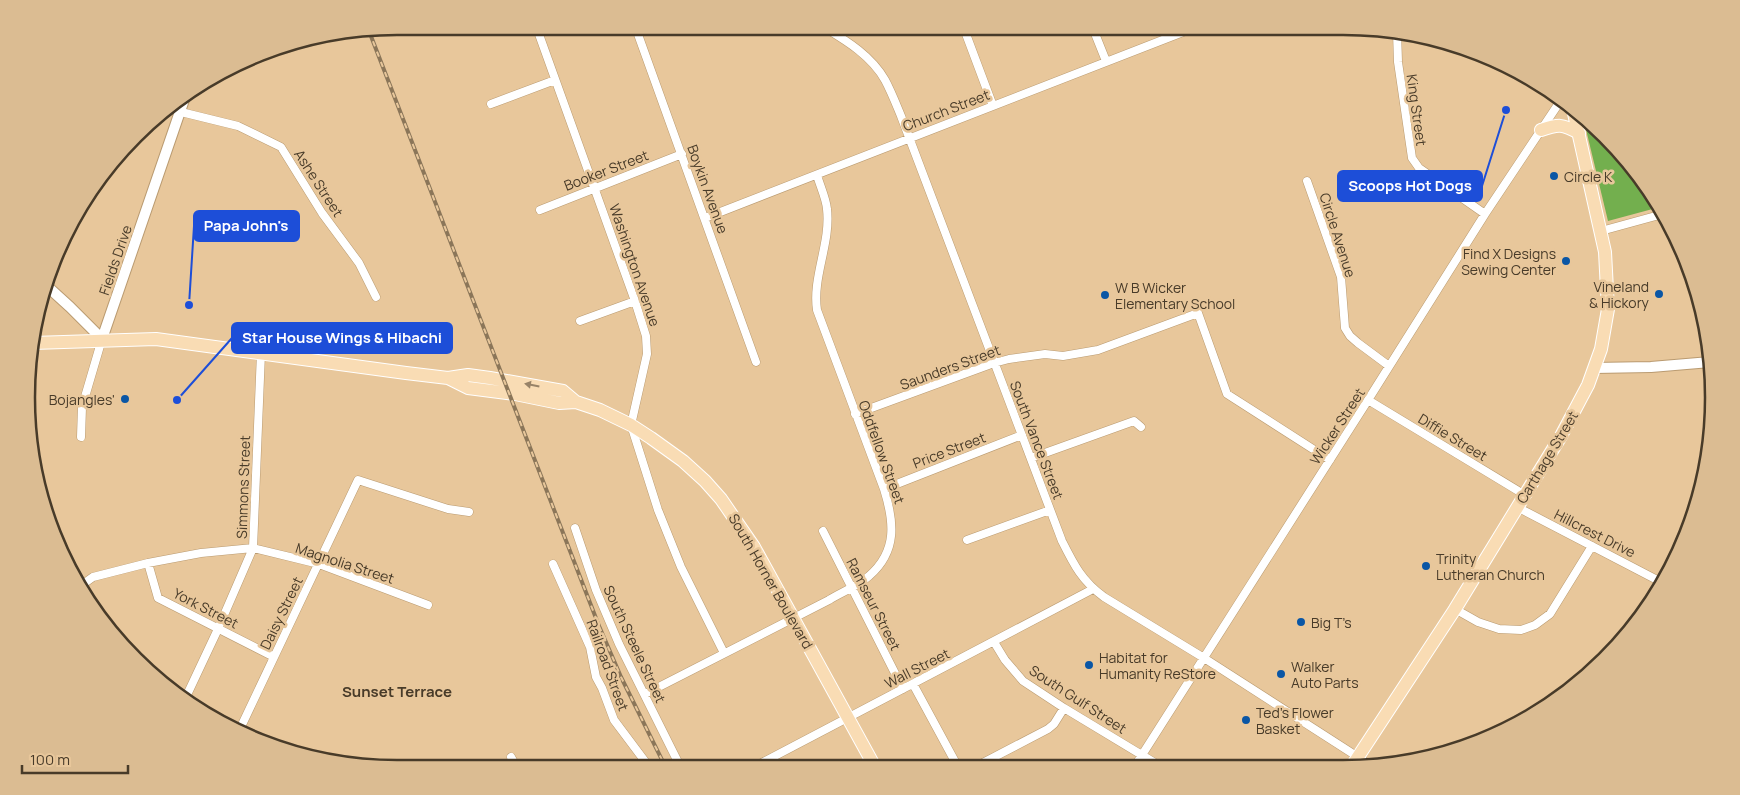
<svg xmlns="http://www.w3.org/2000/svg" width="1740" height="795" font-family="Manrope,sans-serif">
	<rect width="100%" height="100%" fill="#e8c79b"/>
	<!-- green -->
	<path fill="#73af4e" d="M1583 117C1613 141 1641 173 1660 207L1608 221Z"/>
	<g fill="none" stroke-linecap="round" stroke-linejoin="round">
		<!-- minor casing -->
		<g stroke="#ba9b71" stroke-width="9">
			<path id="minor" d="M536 26 635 301 646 336 647 354 631 425 658 510 681 567 724 653
				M635 26 756 362
				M822 26C845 40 871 55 885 80 891 91 896 104 901 116L1062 541C1074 565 1082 581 1104 597L1204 658 1372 766
				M963 26 993 106
				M1092 26 1106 61
				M1397 32 1398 62 1412 158 1419 168 1485 214
				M491 104 555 80
				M181 112 238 126 281 147 322 213 359 263 376 297
				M1307 181 1341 277 1345 328 1350 336 1358 343 1389 366
				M540 210 682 154
				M705 218 1196 27
				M1601 231 1663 214
				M580 321 635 301
				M1368 400 1525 495
				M855 414 994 363 1009 359 1045 354 1063 356 1098 350 1198 313 1227 394 1330 460
				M81 437 82 407 102 339
				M1031 458 1134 421 1141 427
				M884 489 1022 435
				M1517 507 1661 582
				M575 528 596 590 619 644 681 768
				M823 531 903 689
				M967 540 1050 510
				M148 563 158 598 274 657
				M553 564 590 647 596 677 602 688 614 720 650 768
				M79 587 93 577 148 563 201 553 253 548 319 564 428 605
				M1455 609 1478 622 1499 629 1521 630 1535 625 1550 614 1592 546
				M994 642 1005 660 1023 681 1064 708 1160 766
				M913 684 958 767
				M645 694 829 600C842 592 858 586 869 576 898 551 894 521 884 489L817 310C812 277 831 243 827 209 826 198 820 186 817 175
				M186 697 218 629 253 548 261 353
				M239 731 358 480 448 509 469 512
				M511 757 517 768
				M1135 766 1368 400 1485 214 1557 106 1563 101
				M975 767 1048 729 1054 724 1064 708
				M752 768 1093 589"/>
		</g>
		<!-- tertiary casing -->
		<g stroke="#ba9b71" stroke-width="12">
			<path id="tertiary" d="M48 287 70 307 102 339 186 94
				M1594 368 1651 367 1710 362"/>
		</g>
		<!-- primary casing -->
		<g stroke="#fff" stroke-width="14">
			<path id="primary" d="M1541 130C1559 124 1562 124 1579 133
				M33 343 156 339 406 373 448 378 468 375 490 378 563 391 576 402
				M448 378 468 388 515 394 559 403 576 402 600 410 631 425 651 438 683 461 705 481 721 499 754 547 875 767
				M1352 766 1455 609 1561 436 1588 385 1601 349 1608 309 1605 252 1573 109"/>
		</g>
		<!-- minor -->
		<use href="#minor" stroke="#fff" stroke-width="8"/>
		<!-- tertiary -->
		<use href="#tertiary" stroke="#fff" stroke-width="10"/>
		<!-- primary -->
		<use href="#primary" stroke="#f9dcb4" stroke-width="12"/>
		<!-- rail casing -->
		<g stroke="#8b7659" stroke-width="4">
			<path id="rail" d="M369 31 599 626 621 677 666 768"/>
		</g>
		<!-- rail -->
		<use href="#rail" stroke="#e8c79b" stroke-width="2" stroke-dasharray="5.5" stroke-linecap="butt"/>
	</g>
	<!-- one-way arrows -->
	<defs><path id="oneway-solid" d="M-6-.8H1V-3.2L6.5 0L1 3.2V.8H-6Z" transform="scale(1.25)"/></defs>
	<use fill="#988368" href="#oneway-solid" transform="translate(532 385) rotate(-169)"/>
	<!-- markers -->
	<g fill="#0a56a5" stroke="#e8c79b" stroke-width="2">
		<circle cx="1554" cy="176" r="5"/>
		<circle cx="1566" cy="261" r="5"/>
		<circle cx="1659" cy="294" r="5"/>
		<circle cx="1105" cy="295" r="5"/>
		<circle cx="125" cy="399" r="5"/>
		<circle cx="1426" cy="566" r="5"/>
		<circle cx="1301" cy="622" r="5"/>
		<circle cx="1089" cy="665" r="5"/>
		<circle cx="1281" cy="674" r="5"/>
		<circle cx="1246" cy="720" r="5"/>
	</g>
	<g text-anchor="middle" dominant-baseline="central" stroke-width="5" stroke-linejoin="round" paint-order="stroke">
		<!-- street labels -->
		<g font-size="14" fill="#483b29" stroke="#e8c79b">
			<text transform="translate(946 110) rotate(-21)">Church Street</text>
			<text transform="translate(1417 110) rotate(82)">King Street</text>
			<text transform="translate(606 170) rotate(-21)">Booker Street</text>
			<text transform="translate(319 183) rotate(57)">Ashe Street</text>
			<text transform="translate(708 189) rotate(70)">Boykin Avenue</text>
			<text transform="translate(1338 235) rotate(72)">Circle Avenue</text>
			<text transform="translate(115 260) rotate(-71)">Fields Drive</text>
			<text transform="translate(635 265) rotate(71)">Washington Avenue</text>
			<text transform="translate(950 367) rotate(-20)">Saunders Street</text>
			<text transform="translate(1337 426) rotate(-57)">Wicker Street</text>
			<text transform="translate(1453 437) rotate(31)">Diffie Street</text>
			<text transform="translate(1037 440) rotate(69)">South Vance Street</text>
			<text transform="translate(949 450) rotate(-21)">Price Street</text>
			<text transform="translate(882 452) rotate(70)">Oddfellow Street</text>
			<text transform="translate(1547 457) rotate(-59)">Carthage Street</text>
			<text transform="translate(243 487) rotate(-88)">Simmons Street</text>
			<text transform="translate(1595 533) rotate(27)">Hillcrest Drive</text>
			<text transform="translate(345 563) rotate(18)">Magnolia Street</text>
			<text transform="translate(771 581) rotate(60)">South Horner Boulevard</text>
			<text transform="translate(874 604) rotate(63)">Ramseur Street</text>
			<text transform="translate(206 608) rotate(27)">York Street</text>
			<text transform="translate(281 613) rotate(-64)">Daisy Street</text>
			<text transform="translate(635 644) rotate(65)">South Steele Street</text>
			<text transform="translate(608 665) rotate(70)">Railroad Street</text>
			<text transform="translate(917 668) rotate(-27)">Wall Street</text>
			<text transform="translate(1078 699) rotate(33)">South Gulf Street</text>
		</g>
		<!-- poi labels -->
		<g font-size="14" fill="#483b29" stroke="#e8c79b" text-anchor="start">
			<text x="1564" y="176">Circle K</text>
			<text x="1556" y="253" text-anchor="end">Find X Designs<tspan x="1556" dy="16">Sewing Center</tspan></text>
			<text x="1649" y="286" text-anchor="end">Vineland<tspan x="1649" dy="16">&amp; Hickory</tspan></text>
			<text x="1115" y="287">W B Wicker<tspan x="1115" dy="16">Elementary School</tspan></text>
			<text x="115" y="399" text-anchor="end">Bojangles'</text>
			<text x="1436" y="558">Trinity<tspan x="1436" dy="16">Lutheran Church</tspan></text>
			<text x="1311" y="622">Big T’s</text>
			<text x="1099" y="657">Habitat for<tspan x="1099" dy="16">Humanity ReStore</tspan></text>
			<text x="1291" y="666">Walker<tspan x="1291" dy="16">Auto Parts</tspan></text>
			<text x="1256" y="712">Ted's Flower<tspan x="1256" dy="16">Basket</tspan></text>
		</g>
		<!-- neighbourhood labels -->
		<g font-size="15" font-weight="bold" fill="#483b29" stroke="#e8c79b">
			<text x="397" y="691">Sunset Terrace</text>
		</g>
	</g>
	<!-- crop -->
	<path d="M0 0H1740V795H0ZM397 35H1343A362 362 0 0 1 1705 397V398A362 362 0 0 1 1343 760H397A362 362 0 0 1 35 398V397A362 362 0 0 1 397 35Z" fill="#dbbc92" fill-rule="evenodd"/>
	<path fill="none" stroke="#483b29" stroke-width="2.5" d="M397 35H1343A362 362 0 0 1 1705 397V398A362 362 0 0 1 1343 760H397A362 362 0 0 1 35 398V397A362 362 0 0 1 397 35Z"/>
	<!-- callouts -->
	<path fill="none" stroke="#1d4ed8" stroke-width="2" d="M1506 110L1482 186M189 305L194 226M177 400L232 338"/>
	<g fill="#1d4ed8" stroke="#e8c79b" stroke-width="2">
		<circle cx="1506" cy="110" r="5"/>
		<circle cx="189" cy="305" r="5"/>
		<circle cx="177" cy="400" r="5"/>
	</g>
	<g fill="#1d4ed8" stroke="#1d4ed8" stroke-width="2">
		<rect x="1338" y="171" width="144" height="30" rx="5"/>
		<rect x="194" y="211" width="105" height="30" rx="5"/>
		<rect x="232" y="323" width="220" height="30" rx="5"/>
	</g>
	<g font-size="15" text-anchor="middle" font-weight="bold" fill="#fff">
		<text x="1410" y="191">Scoops Hot Dogs</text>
		<text x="246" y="231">Papa John's</text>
		<text x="342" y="343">Star House Wings &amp; Hibachi</text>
	</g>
	<!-- scale -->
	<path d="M22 765v8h106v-8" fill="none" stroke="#483b29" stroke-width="2.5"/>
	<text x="30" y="765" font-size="15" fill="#483b29" stroke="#e8c79b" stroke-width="4" paint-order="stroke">100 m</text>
</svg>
